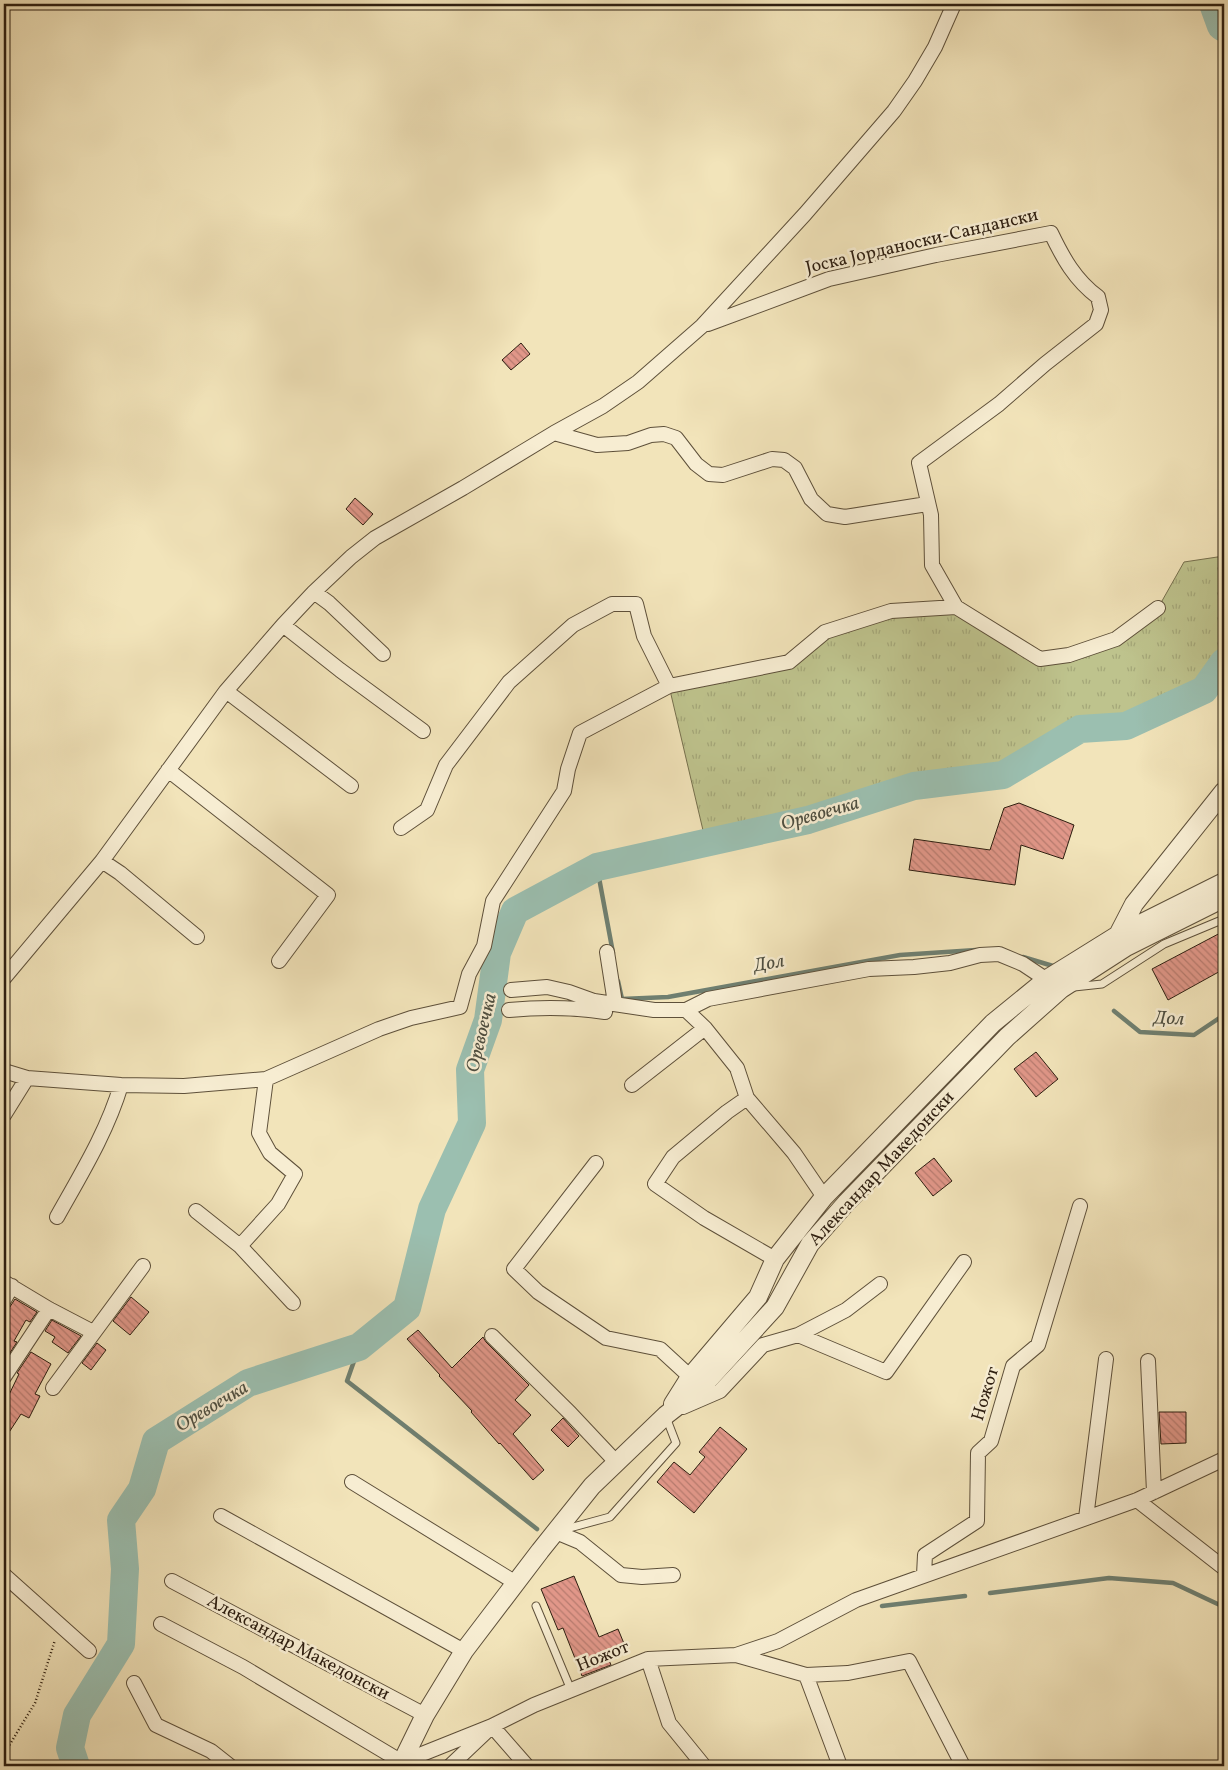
<svg xmlns="http://www.w3.org/2000/svg" width="1228" height="1770" font-family="Vollkorn,serif">
	<defs>
		<pattern id="grass-tufts" width="24" height="20" patternUnits="userSpaceOnUse" patternTransform="scale(1.25)"><rect width="24" height="20" fill="#bec38d"/><path d="M3 7l-1-3M5 7V3M7 7l1-3M15 17l-1-3M17 17v-4M19 17l1-3" fill="none" stroke="#a4a779"/></pattern>
		<pattern id="building-back-hatch" width="6" height="6" patternUnits="userSpaceOnUse" patternTransform="scale(1.25)"><rect width="6" height="6" fill="#e19789"/><path d="M-1 5l2 2M0 0l6 6M5-1l2 2" fill="none" stroke="#b77b6f"/></pattern>
	</defs>
	<rect width="100%" height="100%" fill="#f2e4ba"/>
	<filter id="stains"><feTurbulence type="fractalNoise" baseFrequency=".004" numOctaves="4"/><feColorMatrix values="0 0 0 0 .2 0 0 0 0 .09 0 0 0 0 .02 0 0 0 .5 -.17"/></filter>
	<radialGradient id="worn" r=".72"><stop offset=".6" stop-color="#630" stop-opacity="0"/><stop offset="1" stop-color="#630" stop-opacity=".3"/></radialGradient>
	<!-- grass -->
	<path fill="url(#grass-tufts)" stroke="#76704e" d="M1224 556V662L1204 690 1126 726 1080 729 1003 775 914 786 808 820 706 843 669 686 789 662 825 632 891 611 956 607 1040 659 1116 639 1158 608 1184 562Z"/>
	<g fill="none" stroke-linecap="round" stroke-linejoin="round">
		<!-- stream -->
		<path stroke="#6f7f70" stroke-width="4.5" d="M597 867 613 953
			M1023 957 1053 966
			M618 981 622 999 668 997 900 955 976 950
			M1114 1011 1140 1032 1194 1035 1224 1015
			M359 1347 347 1381 537 1529
			M990 1593 1109 1578 1173 1583 1224 1607
			M882 1606 965 1596"/>
		<!-- river -->
		<path stroke="#9bbfb0" stroke-width="28" d="M1213 4 1221 26 1224 28
			M76 1766 70 1748 77 1715 121 1644 125 1569 121 1520 142 1489 156 1441 248 1383 359 1347 407 1308 432 1209 472 1123 470 1070 488 1020 497 953 515 911 597 867 808 820 914 786 1003 775 1080 729 1126 726 1204 690 1224 662"/>
	</g>
	<!-- building -->
	<path fill="url(#building-back-hatch)" stroke="#2d1e10" d="M521 343 530 354 511 370 502 360Z
		M355 498 373 514 363 525 346 509Z
		M1019 803 1074 825 1063 859 1021 845 1015 885 909 870 914 839 990 850 1004 808Z
		M1224 931V969L1168 1000 1152 969Z
		M1036 1052 1058 1079 1036 1097 1014 1069Z
		M934 1158 952 1181 933 1196 915 1173Z
		M131 1297 149 1312 130 1335 113 1321Z
		M15 1299 37 1312 30 1322 26 1320 14 1341 17 1342 4 1362V1316Z
		M52 1320 81 1336 68 1353 52 1342 55 1337 45 1331Z
		M418 1330 452 1368 483 1337 486 1342 529 1385 515 1400 531 1415 513 1434 544 1470 533 1480 500 1443 499 1444 471 1412 472 1411 439 1376 440 1375 407 1339Z
		M97 1343 106 1350 91 1370 82 1363Z
		M31 1352 51 1364 35 1394 40 1396 29 1418 21 1414 4 1440V1405L19 1374 17 1373Z
		M1159 1412H1186V1443L1161 1444Z
		M563 1418 579 1436 568 1447 551 1430Z
		M720 1427 747 1449 694 1513 657 1482 674 1462 690 1475 705 1457 699 1452Z
		M574 1576 599 1637 618 1629 625 1646 606 1653 611 1665 582 1676 563 1628 558 1630 541 1589Z"/>
	<g fill="none" stroke-linecap="round" stroke-linejoin="round">
		<!-- service casing -->
		<g stroke="#5e503a" stroke-width="9">
			<path id="service" d="M1074 987 1102 984 1164 944 1224 919
				M562 1530 610 1517 676 1443 666 1417
				M536 1606 571 1690"/>
		</g>
		<!-- minor casing -->
		<g stroke="#5e503a" stroke-width="16">
			<path id="minor" d="M708 324 829 279 936 255 1051 233C1063 258 1075 280 1098 297L1101 310 1096 324 1045 364 999 404 919 463 931 515 932 565 956 607
				M554 433 597 445 628 443 651 435 664 434 676 438 696 464 709 474 723 475 772 459 784 460 795 468 811 499 827 514 845 517 927 504
				M314 592 329 603 383 654
				M283 625 340 670 423 731
				M226 691 351 786
				M168 770 328 895 279 961
				M401 828 427 810 446 765 509 682 573 625 612 604H636L644 636 669 686
				M102 861 120 873 197 937
				M607 952 615 1003
				M4 978 102 861 226 691 283 625 314 592 351 557 375 538 463 488 554 433 603 406 638 382 702 326 805 214 894 111 915 81 935 47 954 4
				M511 990 547 987 569 992 594 1001 654 1010H686L708 999 869 969 914 967 950 963 980 955 999 954 1023 964 1053 984
				M509 1010C542 1007 572 1007 605 1012
				M686 1010 705 1028 737 1068 747 1098 794 1153 824 1197
				M4 1071 27 1078 121 1085 184 1086 266 1079 379 1029 411 1018 460 1007 469 974 484 946 493 901 564 791 568 769 580 733 669 686 789 662 825 632 891 611 956 607 1040 659 1069 655 1116 639 1158 608
				M632 1085 705 1028
				M747 1098 727 1112 673 1157 655 1184 704 1218 775 1259
				M4 1115 27 1078
				M596 1163 514 1269 538 1292 606 1338 660 1349 697 1383
				M196 1211 240 1246 293 1303
				M57 1217C81 1174 107 1132 121 1085
				M240 1246 278 1204 295 1174 270 1153 259 1133 266 1079
				M4 1282 49 1309 93 1332
				M4 1300 12 1286
				M798 1335 886 1372 964 1262
				M492 1336 570 1413 617 1463
				M1148 1361 1154 1492
				M4 1377 49 1309
				M53 1388 143 1266
				M683 1407 720 1391 763 1345 798 1335 846 1310 880 1284
				M352 1482 516 1583
				M1137 1500 1224 1568
				M221 1516 464 1651
				M1086 1518 1106 1359
				M556 1532 580 1542 621 1575 642 1577 673 1575
				M4 1575 89 1651
				M924 1575 925 1555 977 1521 978 1453 991 1441 1013 1366 1038 1345 1080 1206
				M172 1581 425 1715
				M161 1624 243 1667 402 1762 492 1726 534 1705 648 1659 736 1655 778 1641 856 1600 1137 1500 1224 1459
				M736 1655 806 1675 848 1673 909 1661 963 1766
				M648 1659 669 1723 704 1766
				M806 1675 840 1766
				M134 1683 156 1725 211 1751 230 1766
				M492 1726 527 1766
				M450 1766 486 1732"/>
		</g>
		<!-- tertiary casing -->
		<g stroke="#5e503a" stroke-width="20">
			<path id="tertiary" d="M1118 935 1134 904 1224 791
				M673 1404 690 1377 758 1297 775 1259 824 1197 993 1023 1047 979 1073 963 1118 935 1224 882
				M400 1766 425 1715 464 1651 540 1551 592 1486 666 1415 702 1387 775 1307 810 1244 847 1202 1007 1037 1061 989 1126 947 1224 898"/>
		</g>
		<!-- path -->
		<path stroke="#2d1e10" stroke-width="2.5" stroke-dasharray="1 2.5" stroke-linecap="butt" d="M4 1754 35 1703 55 1640"/>
		<!-- service -->
		<use href="#service" stroke="#f7edd2" stroke-width="7"/>
		<!-- minor -->
		<use href="#minor" stroke="#f7edd2" stroke-width="14"/>
		<!-- tertiary -->
		<use href="#tertiary" stroke="#f7edd2" stroke-width="18"/>
	</g>
	<g text-anchor="middle" dominant-baseline="central" stroke-width="5" stroke-linejoin="round" paint-order="stroke">
		<!-- street labels -->
		<g font-size="18" fill="#2d1e10" stroke="#f7edd2">
			<text transform="translate(922 242) rotate(-13)">Јоска Јорданоски-Сандански</text>
			<text transform="translate(882 1169) rotate(-47)">Александар Македонски</text>
			<text transform="translate(986 1394) rotate(-73)">Ножот</text>
			<text transform="translate(298 1648) rotate(28)">Александар Македонски</text>
			<text transform="translate(603 1657) rotate(-22)">Ножот</text>
		</g>
		<!-- water labels -->
		<g font-size="19" font-style="italic" fill="#4e4e40" stroke="#f7edd2">
			<text transform="translate(820 814) rotate(-16)">Оревоечка</text>
			<text transform="translate(769 964) rotate(-10)">Дол</text>
			<text transform="translate(1169 1019) rotate(3)">Дол</text>
			<text transform="translate(482 1033) rotate(-77)">Оревоечка</text>
			<text transform="translate(212 1407) rotate(-31)">Оревоечка</text>
		</g>
	</g>
	<!-- margin -->
	<rect width="1228" height="1770" fill="none" stroke="#f2e4ba" stroke-width="20"/>
	<rect x="5" y="5" width="1218" height="1760" fill="none" stroke="#2d1e10" stroke-width="2.5"/>
	<rect x="10" y="10" width="1208" height="1750" fill="none" stroke="#2d1e10"/>
	<rect width="100%" height="100%" filter="url(#stains)"/>
	<rect width="100%" height="100%" fill="url(#worn)"/>
</svg>
